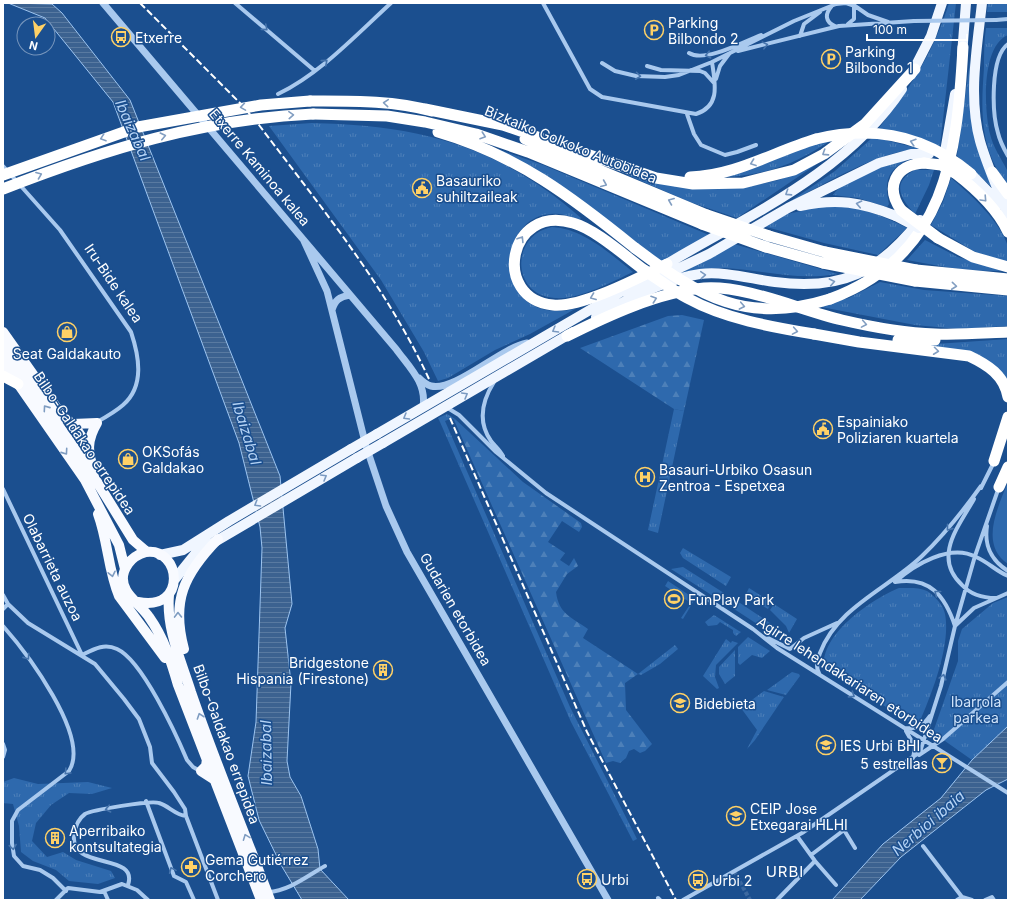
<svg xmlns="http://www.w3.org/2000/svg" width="1011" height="903" font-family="Inter,sans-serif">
	<defs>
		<pattern id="grass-tufts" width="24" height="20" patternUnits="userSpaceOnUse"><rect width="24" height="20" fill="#2e69ad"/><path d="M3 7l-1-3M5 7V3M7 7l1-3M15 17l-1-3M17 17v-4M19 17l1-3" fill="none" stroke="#4d80b9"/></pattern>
		<pattern id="forest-firs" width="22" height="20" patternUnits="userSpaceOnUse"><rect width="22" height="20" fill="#2e69ad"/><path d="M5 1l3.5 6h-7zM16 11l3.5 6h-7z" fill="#4d80b9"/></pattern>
		<pattern id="water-rules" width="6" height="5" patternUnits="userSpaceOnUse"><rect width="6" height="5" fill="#3c6290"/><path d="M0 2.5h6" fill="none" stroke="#597aa1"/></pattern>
	</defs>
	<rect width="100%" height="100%" fill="#1b4f8f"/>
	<!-- grass -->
	<path fill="url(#grass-tufts)" d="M949 3H956L940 146 879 128C910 88 934 52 949 3Z
		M988 3H1008V12H987Z
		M986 28H1008V35C981 46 984 110 990 134 993 147 1001 158 1007 170 1009 174 1008 180 1008 185 979 150 981 110 984 68 984 54 984 41 986 28Z
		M970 61 971 110 994 189 957 156Z
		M312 123C419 125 500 146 581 218L579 220C498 182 478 329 575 309L530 334 495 350 448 378 438 381 424 352 381 280 269 126Z
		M873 137 921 149C881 149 823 185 786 204L835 171Z
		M834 138C794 166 763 176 714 178L802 147Z
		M483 144 543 165 709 235 661 262Z
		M908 159C887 171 884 181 889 204L887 207 858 198 833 195C844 178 887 164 908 159Z
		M817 164 737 218 690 202 625 174 665 183 747 187 779 180Z
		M915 170H934L929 185 915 214C900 199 891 182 915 170Z
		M951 178C969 193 1002 223 1008 247 1009 251 1008 258 1008 262L975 252 931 225 943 202Z
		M824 206C855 205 880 214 907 228L878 255 824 243 763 226 787 214Z
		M552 227C584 229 609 253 633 272 612 282 578 300 555 298 511 296 510 235 552 227Z
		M925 240 958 257 1002 271C970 272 938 266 907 260Z
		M734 244 838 274C797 281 764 270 724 268 710 268 695 271 681 273Z
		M880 282 924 290 1008 296V326L958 329 915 325 816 306 849 298Z
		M1008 339V383L995 367 921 345Z
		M674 409 684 411 658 533 648 530Z
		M447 414 455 419 454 420 452 418 445 421 570 707 637 839 633 841 571 722 440 422 438 418Z
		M683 548 731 577 726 586 683 558 680 553Z
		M683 567 724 593 721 597 726 600 724 603 671 569Z
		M749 588 771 602 768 609 745 596Z
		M899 588C908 588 919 587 927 591 934 595 944 606 945 614 951 645 932 693 920 721L913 724 824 668C820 634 872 599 899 588Z
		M1008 597V726L972 760 945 741 932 735 958 661V641L962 629 993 603Z
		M737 601 770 623 778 634 777 637 728 605 730 603 734 605Z
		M774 604 797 619 789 633 786 626 770 610Z
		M714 615 739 631 741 632 736 636 733 633V630L720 622 717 625 708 626 705 622Z
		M748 637 770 651 762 658 752 655 740 665 738 663V647Z
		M726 639 731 643 732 641 738 643 716 665 715 677 719 688 717 689 703 676Z
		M675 645 678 649 660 664 641 675 638 674Z
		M735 650V676L725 684 719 674V667Z
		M792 672 799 674 800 676 786 695 767 690Z
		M764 691 784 697 755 740 747 749 757 730 741 708Z
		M14 778 38 784 88 782 112 788 92 794 69 793 51 805 36 823 32 841 47 857 63 852 76 860 111 871 115 878 98 884 69 881 56 870 33 861 21 852 19 826 13 804 3 803V782Z"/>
	<!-- forest -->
	<path fill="url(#forest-firs)" d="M682 315 704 320 684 411 674 409 580 348 668 316Z
		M455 419 523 482 581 523 582 527 579 532 562 521 548 542 565 553 560 560 569 566 574 558 578 566 567 574 556 592C559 614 571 617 588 629L583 638 638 674 625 683 626 710 652 744 645 751 640 753 634 749 629 751 626 758 620 763 613 761 606 763 454 420Z"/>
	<!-- garden -->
	<path fill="#2e69ad" d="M1008 482V564C979 545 998 507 1008 482Z
		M668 581 695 599 683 619 681 618 691 603 665 586Z"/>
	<!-- water -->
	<path fill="url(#water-rules)" stroke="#9cc4f0" d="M8 3 52 4 62 13 130 100 280 476 292 604 285 628 291 683 287 761 290 777 301 796 318 849 320 869 349 900H302L281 865 259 820 248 776 256 722 262 548 260 527 239 443 113 102 45 18Z
		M1008 726V779L986 790 901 857 860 900H832L883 844 941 798 972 760Z"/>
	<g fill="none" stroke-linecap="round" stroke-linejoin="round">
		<!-- minor-tunnel -->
		<path stroke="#3d69a0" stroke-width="4" stroke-dasharray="4 2" stroke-linecap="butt" d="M734 871 750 900"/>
		<!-- minor -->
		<path stroke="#a9c9ee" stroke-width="4" d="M235 3 315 71
			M543 3 590 89 602 97 696 114C721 106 715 83 712 62
			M831 7C825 14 825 22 835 26
			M996 20 1008 19
			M848 24 854 19V4
			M800 36 804 24 820 12
			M1008 44C990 57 992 113 998 133 1000 142 1004 149 1008 156
			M738 51 839 26 914 21
			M689 53C705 63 743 42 761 35
			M602 63 615 71 636 76 665 77 679 75 712 62 794 21 836 4 846 3 855 6 868 15 888 22
			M647 66 661 70 700 71 705 73 714 83
			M716 79 720 66 729 54
			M278 94C320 74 357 34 391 3
			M687 114 694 134 701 145 725 155 737 152 756 145
			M3 166 60 230 131 332C139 356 145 386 123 405 115 412 106 417 97 422
			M494 382C482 401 477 421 491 441 495 446 500 450 503 456
			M446 407 459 415 496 452 546 493 753 629 777 648 1008 793
			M981 488 994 462
			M3 489 82 655C94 649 104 643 117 649 142 660 176 734 187 760L193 767 200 771
			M974 499C959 526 932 557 962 585 971 595 982 598 996 598
			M987 526C984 546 991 560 1008 571
			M895 582C914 565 950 543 976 557 988 562 996 571 1008 576
			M895 582C930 576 945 596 955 626
			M3 595 8 604 28 623 95 664 124 699 139 719 150 747 152 763 174 792 185 809 186 816 218 900
			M3 609 8 604
			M956 625 974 608 1008 593
			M3 626C26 652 91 737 69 771L18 810 12 821V843L14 856 23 866 40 870 53 878 66 891
			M768 638 790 649 804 638 837 623
			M819 673C815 667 818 659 820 653 837 607 889 588 922 556 944 535 963 511 981 486
			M904 728C918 729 922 727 930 716
			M906 731 915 747 913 758
			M3 744 5 750 3 757
			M919 755 943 739 1008 682
			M146 801 174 876 186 882 194 900
			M797 836 815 861 836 885
			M923 846 962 897
			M811 855 844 830 855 848
			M128 885C139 852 70 871 74 835 75 828 78 819 85 814 92 810 151 800 159 803 169 806 175 815 186 816
			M104 891 108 900
			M268 892C289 891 307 876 325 866
			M658 898 660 900
			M56 900 68 888 100 892 122 884 137 890 148 900
			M683 900 802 833 920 752 941 686 955 626 975 556 999 487
			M777 900 815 861
			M957 900 962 897 972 900
			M985 900 992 897 994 900"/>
		<!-- tertiary -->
		<path stroke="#a9c9ee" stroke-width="7" d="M103 3 396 349C409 367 427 383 423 407
			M304 241 327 291 366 446 386 506 407 552 608 900
			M332 310C335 300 339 297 350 295
			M419 378C422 381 427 385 431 386 455 392 500 348 527 343"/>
		<!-- primary -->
		<path stroke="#f0f6ff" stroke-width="10" d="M982 3C977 48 968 97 980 141 987 166 999 191 1008 216
			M962 55 966 3
			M911 75 931 36 942 3
			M943 163 955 94
			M971 174 1001 205
			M800 206C837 198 861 202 896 216
			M660 268C745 217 846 174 902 89
			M627 293 709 254 788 208 879 163 911 154H929
			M596 317C624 301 668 278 700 274 725 271 751 279 775 282 842 291 879 272 920 220
			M377 434 631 286
			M383 443 573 332
			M160 555 183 550 229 521 351 449
			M175 579 196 553 357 458"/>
		<!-- trunk -->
		<path stroke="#f8faff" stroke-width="10" d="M3 332 63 417 73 424 97 423
			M3 347 89 469 133 540 147 552
			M3 362 85 480 119 545 125 569
			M73 424 88 446
			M94 470C87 452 87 440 97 423
			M98 514C108 541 108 570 119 596L165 658
			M169 595C166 629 181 660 191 692 215 762 244 831 270 900
			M138 602C188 612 181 547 146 552 139 554 132 558 128 564 123 571 121 581 126 590 130 598 143 608 149 617 164 638 171 661 178 685L261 900
			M184 649C171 601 184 574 218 539
			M207 759 206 766 201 771 215 780"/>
		<!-- motorway -->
		<path stroke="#fff" stroke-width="11" d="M310 101C350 101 393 100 432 111
			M425 109 503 125 656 178 693 184 743 183 794 170 824 154 865 124 915 69
			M313 114 387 116 425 122 476 134 528 152 702 224
			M438 132C517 155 572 197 635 248
			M525 139 707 215
			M992 172 1008 194
			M955 173C976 189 997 208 1008 232
			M690 177C735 176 773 152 816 139
			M901 210C885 187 895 165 924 163
			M769 236 825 252
			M938 238 973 257 1008 267
			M766 247 823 263
			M644 270C625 256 595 229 573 223 508 203 491 299 553 305 582 308 640 277 667 264
			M916 270 1008 279
			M915 281 1008 290
			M830 299C946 256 957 156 963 47
			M814 334 859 342 969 356C988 365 1004 375 1008 397
			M567 336C607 316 658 292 704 288 746 285 800 310 842 320 872 327 904 333 935 334 959 335 984 333 1008 332
			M898 340H935
			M3 376 18 384
			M994 461 1008 417
			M999 487 1008 467"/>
		<!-- rail -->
		<path stroke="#fff" stroke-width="2" stroke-dasharray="7 3" stroke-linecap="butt" d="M140 3 241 104 259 125C320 206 386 286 429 379
			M450 418 587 732 676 900"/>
		<!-- minor-bridge -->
		<path stroke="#a9c9ee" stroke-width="4" d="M914 21 996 20"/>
		<!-- primary-bridge -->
		<path stroke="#f0f6ff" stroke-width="10" d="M896 216 919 228
			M351 449 377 434
			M357 458 383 443"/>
		<!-- motorway-bridge -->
		<path stroke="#fff" stroke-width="11" d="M816 139C873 125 925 135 971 174
			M924 163 941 165 955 173
			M3 175 138 127 261 105 310 101
			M3 189C106 149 202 119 313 114
			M901 210 938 238
			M707 215 769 236
			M702 224 766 247
			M635 248C700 297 747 325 830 299
			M825 252 916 270
			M823 263 915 281
			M644 270C658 279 672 290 687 298 725 319 772 327 814 334"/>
	</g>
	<!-- one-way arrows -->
	<defs><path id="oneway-chevron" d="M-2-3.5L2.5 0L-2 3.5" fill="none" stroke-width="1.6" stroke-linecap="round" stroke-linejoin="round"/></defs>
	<g stroke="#4674ac">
		<use href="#oneway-chevron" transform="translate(265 28) rotate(40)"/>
		<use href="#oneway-chevron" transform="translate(765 45) rotate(-14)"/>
		<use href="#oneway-chevron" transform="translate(708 55) rotate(167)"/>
		<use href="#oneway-chevron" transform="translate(325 62) rotate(-41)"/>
		<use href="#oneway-chevron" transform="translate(638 76) rotate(8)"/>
		<use href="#oneway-chevron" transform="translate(949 528) rotate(129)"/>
		<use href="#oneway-chevron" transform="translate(937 593) rotate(-142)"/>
		<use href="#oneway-chevron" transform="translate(27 657) rotate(55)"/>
		<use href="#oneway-chevron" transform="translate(943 677) rotate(-75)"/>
		<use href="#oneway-chevron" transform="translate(852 695) rotate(33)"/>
		<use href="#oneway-chevron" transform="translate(67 772) rotate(134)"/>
		<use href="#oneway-chevron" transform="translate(108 809) rotate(168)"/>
		<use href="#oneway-chevron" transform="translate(13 847) rotate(81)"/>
		<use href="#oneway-chevron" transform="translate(172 870) rotate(-114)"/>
	</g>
	<g stroke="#829ec1">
		<use href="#oneway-chevron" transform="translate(386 103) rotate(-175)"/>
		<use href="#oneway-chevron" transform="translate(243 107) rotate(171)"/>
		<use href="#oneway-chevron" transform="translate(291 115) rotate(-3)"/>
		<use href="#oneway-chevron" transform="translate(163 136) rotate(-13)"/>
		<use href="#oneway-chevron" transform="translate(483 136) rotate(19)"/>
		<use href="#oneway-chevron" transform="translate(103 138) rotate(161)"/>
		<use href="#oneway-chevron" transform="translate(913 142) rotate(-163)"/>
		<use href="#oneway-chevron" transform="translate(825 153) rotate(147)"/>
		<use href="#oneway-chevron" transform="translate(753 163) rotate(160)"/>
		<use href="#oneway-chevron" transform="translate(39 175) rotate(-21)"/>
		<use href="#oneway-chevron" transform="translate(604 184) rotate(23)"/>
		<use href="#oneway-chevron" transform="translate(984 199) rotate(47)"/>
		<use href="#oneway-chevron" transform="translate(671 201) rotate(-158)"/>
		<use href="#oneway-chevron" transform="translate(521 239) rotate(-58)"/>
		<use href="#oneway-chevron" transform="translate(954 286) rotate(6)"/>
		<use href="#oneway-chevron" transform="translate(593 297) rotate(159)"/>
		<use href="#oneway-chevron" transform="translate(654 299) rotate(-19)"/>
		<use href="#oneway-chevron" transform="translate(742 306) rotate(11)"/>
		<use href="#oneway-chevron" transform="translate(864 324) rotate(10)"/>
		<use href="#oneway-chevron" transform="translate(795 331) rotate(10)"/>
		<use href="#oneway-chevron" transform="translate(936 351) rotate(7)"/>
	</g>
	<g stroke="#7b9ac1">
		<use href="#oneway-chevron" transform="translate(788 193) rotate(147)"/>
		<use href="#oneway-chevron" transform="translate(859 204) rotate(-168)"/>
		<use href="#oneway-chevron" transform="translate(703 275) rotate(-4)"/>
		<use href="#oneway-chevron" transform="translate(832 282) rotate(-11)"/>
		<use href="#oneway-chevron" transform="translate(555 330) rotate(150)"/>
		<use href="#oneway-chevron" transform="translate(465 395) rotate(-30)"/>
		<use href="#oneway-chevron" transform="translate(406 417) rotate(150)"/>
		<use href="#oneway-chevron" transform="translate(324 477) rotate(-30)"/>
		<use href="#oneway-chevron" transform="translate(257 504) rotate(149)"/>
	</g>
	<g stroke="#7e9cc1">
		<use href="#oneway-chevron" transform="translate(46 408) rotate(-125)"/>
		<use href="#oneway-chevron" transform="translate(65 452) rotate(55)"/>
		<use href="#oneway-chevron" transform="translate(112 574) rotate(78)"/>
		<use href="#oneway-chevron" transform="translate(178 615) rotate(-91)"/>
		<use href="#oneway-chevron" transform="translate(200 716) rotate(-109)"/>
		<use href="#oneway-chevron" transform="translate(246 837) rotate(-111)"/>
	</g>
	<!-- icons -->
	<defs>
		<g id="parking-ring" transform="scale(1)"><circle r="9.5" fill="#1b4f8f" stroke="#ffd166" stroke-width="1.5"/><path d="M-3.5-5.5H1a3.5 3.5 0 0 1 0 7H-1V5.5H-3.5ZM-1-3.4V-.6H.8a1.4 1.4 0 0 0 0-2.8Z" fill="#ffd166"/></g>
		<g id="bus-ring" transform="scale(1)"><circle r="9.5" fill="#1b4f8f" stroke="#ffd166" stroke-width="1.5"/><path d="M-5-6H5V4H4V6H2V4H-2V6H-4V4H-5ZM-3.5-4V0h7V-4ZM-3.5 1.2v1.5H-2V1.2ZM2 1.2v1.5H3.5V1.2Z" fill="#ffd166"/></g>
		<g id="civic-ring" transform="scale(1)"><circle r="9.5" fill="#1b4f8f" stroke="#ffd166" stroke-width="1.5"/><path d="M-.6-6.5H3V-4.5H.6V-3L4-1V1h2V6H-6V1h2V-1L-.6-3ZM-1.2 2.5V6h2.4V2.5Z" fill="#ffd166"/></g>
		<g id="shop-ring" transform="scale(1)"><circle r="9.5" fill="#1b4f8f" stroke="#ffd166" stroke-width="1.5"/><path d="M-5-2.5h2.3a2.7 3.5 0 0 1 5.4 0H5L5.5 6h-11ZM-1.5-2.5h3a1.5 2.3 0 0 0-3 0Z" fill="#ffd166"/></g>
		<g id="hospital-ring" transform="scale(1)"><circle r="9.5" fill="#1b4f8f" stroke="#ffd166" stroke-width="1.5"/><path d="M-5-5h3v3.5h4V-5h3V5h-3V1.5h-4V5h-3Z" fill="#ffd166"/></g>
		<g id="stadium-ring" transform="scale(1)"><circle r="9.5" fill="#1b4f8f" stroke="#ffd166" stroke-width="1.5"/><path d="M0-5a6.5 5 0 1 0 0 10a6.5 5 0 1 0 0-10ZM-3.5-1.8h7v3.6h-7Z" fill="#ffd166"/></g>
		<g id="building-ring" transform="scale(1)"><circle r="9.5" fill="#1b4f8f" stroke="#ffd166" stroke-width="1.5"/><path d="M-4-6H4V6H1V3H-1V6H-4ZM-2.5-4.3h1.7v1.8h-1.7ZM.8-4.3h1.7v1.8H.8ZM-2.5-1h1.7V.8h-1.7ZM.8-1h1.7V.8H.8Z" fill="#ffd166"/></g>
		<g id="school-ring" transform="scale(1)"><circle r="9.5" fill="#1b4f8f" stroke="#ffd166" stroke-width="1.5"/><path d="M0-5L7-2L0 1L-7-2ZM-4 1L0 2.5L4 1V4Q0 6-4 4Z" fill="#ffd166"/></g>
		<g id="bar-ring" transform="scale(1)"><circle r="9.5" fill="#1b4f8f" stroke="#ffd166" stroke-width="1.5"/><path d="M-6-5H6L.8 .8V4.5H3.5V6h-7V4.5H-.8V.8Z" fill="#ffd166"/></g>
		<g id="pharmacy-ring" transform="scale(1)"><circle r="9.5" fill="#1b4f8f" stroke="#ffd166" stroke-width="1.5"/><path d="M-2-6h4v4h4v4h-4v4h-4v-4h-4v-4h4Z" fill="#ffd166"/></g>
	</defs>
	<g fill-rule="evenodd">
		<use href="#parking-ring" x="654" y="30"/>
		<use href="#bus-ring" x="121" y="37"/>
		<use href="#parking-ring" x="831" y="59"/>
		<use href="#civic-ring" x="422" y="188"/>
		<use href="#shop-ring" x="67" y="332"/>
		<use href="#civic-ring" x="823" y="429"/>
		<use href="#shop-ring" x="128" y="459"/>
		<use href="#hospital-ring" x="645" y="477"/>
		<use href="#stadium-ring" x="674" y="599"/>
		<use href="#building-ring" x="383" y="670"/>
		<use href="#school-ring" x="680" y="703"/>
		<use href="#school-ring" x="826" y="745"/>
		<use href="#bar-ring" x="942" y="763"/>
		<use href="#school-ring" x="736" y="816"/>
		<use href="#building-ring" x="55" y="838"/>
		<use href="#pharmacy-ring" x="191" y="867"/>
		<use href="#bus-ring" x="587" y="879"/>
		<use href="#bus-ring" x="698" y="880"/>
	</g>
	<g text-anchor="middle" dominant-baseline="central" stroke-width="3" stroke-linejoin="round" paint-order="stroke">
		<!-- poi labels -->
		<g font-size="14" fill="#fff" stroke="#1b4f8f" text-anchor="start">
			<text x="668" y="22">Parking<tspan x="668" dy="16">Bilbondo 2</tspan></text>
			<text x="135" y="37">Etxerre</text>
			<text x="845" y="51">Parking<tspan x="845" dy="16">Bilbondo 1</tspan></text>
			<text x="436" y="180">Basauriko<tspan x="436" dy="16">suhiltzaileak</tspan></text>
			<text x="67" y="353" text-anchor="middle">Seat Galdakauto</text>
			<text x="837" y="421">Espainiako<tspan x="837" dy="16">Poliziaren kuartela</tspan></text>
			<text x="142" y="451">OKSofás<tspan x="142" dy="16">Galdakao</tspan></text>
			<text x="659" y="469">Basauri-Urbiko Osasun<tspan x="659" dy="16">Zentroa - Espetxea</tspan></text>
			<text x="688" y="599">FunPlay Park</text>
			<text x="369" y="662" text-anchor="end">Bridgestone<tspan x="369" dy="16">Hispania (Firestone)</tspan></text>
			<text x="694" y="703">Bidebieta</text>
			<text x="840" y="745">IES Urbi BHI</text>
			<text x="928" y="763" text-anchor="end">5 estrellas</text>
			<text x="750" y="808">CEIP Jose<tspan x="750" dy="16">Etxegarai HLHI</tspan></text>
			<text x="69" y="830">Aperribaiko<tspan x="69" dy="16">kontsultategia</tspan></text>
			<text x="205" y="859">Gema Gutiérrez<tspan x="205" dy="16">Corchero</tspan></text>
			<text x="601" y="879">Urbi</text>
			<text x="712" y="880">Urbi 2</text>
		</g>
		<!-- street labels -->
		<g font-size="14" fill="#fff" stroke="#1b4f8f">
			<text transform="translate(571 144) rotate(22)">Bizkaiko Golkoko Autobidea</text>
			<text transform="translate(260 167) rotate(50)">Etxerre Kaminoa kalea</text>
			<text transform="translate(114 283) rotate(56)">Iru-Bide kalea</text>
			<text transform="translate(85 443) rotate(56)">Bilbo-Galdakao errepidea</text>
			<text transform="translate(53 567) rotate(64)">Olabarrieta auzoa</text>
			<text transform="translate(456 609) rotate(60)">Gudarien etorbidea</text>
			<text transform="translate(850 679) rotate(33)">Agirre lehendakariaren etorbidea</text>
			<text transform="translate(227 744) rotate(70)">Bilbo-Galdakao errepidea</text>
		</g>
		<!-- park labels -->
		<g font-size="14" fill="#cfe3fa" stroke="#1b4f8f">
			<text x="976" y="701">Ibarrola<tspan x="976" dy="16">parkea</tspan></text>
		</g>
		<!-- water labels -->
		<g font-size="15" font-style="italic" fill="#b5d3f5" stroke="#1b4f8f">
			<text transform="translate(133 130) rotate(66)">Ibaizabal</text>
			<text transform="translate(247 433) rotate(73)">Ibaizabal</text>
			<text transform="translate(266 753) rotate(-91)">Ibaizabal</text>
			<text transform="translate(928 823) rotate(-41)">Nerbioi ibaia</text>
		</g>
		<!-- neighbourhood labels -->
		<g font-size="15" letter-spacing="1" fill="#fff" stroke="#1b4f8f">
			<text x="785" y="871">URBI</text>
		</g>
	</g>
	<!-- border -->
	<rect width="1011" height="903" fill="none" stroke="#ffffff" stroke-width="8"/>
	<!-- north arrow -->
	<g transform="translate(36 36) rotate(194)"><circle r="19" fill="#1b4f8f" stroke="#7695bc"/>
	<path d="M0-3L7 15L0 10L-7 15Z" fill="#ffd166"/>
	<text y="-6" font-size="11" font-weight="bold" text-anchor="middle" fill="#ffffff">N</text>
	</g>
	<!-- scale -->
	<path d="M867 34v6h100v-6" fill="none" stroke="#ffffff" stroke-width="2"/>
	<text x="873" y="34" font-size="12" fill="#ffffff" stroke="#1b4f8f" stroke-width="3" paint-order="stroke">100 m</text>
</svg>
